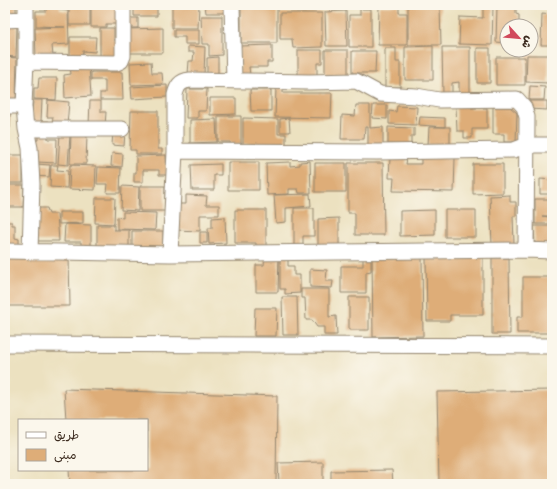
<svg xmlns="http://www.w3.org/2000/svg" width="557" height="489" font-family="Delius,'Playpen Sans Arabic',sans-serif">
	<rect width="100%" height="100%" fill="#fbf7ec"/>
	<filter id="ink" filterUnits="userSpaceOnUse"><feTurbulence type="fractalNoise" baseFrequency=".025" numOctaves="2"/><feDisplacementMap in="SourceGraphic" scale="8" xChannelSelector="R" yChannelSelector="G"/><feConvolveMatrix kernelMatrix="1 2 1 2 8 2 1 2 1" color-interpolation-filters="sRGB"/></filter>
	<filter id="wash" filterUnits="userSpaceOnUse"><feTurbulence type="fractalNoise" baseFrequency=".012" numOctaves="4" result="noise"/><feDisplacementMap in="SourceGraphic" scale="16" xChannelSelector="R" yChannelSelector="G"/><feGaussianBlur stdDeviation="0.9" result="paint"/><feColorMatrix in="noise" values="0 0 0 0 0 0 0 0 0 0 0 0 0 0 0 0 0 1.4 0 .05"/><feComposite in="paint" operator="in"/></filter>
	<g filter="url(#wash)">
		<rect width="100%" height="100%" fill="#ece1c0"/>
		<g id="blocks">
			<!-- building -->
			<path fill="#dead78" d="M5 5H16V16H5Z
				M46 5H60V10L68 11 69 44 52 45 53 57H36L35 28 65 27 36 26V11H46Z
				M69 5H90V25H69Z
				M91 5H118V24H106V27H91Z
				M134 5H157V16H134Z
				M172 5H199L198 28H172Z
				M205 5H225L226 13H206Z
				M241 5H277V43H241Z
				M408 5 440 6 441 45H408Z
				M379 6H399V13H407V45H378Z
				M497 6H516V14L519 15V26H507V43L496 42Z
				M483 7H493L492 45 459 44 460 17 483 18Z
				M360 9H371V47H349V15H360Z
				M346 11 347 46H326L325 12Z
				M280 13H322V47L293 48 292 39H280Z
				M542 14 552 15V45H541Z
				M201 16H222V55L209 56V44H202Z
				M127 18H138V28H128Z
				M5 26H17L16 57 5 56Z
				M100 28H114V40H117V58L100 59Z
				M163 28V53H128L127 29Z
				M174 30H199V44H185V37H174Z
				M70 37H96L95 52 83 51 82 61H70Z
				M272 45V62H267V67H249L250 75H240V46Z
				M188 46 205 47 204 75 188 74 189 61H193L194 52H188Z
				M433 46V80H405V47Z
				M442 47H470V94H459V82L452 83V94H443Z
				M385 48H396V62H400V87H385Z
				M477 48H490V83H477Z
				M298 50H322V63H317V78H298Z
				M325 50H348V74H325Z
				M352 51H376L375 73H352Z
				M527 55H549L548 83 526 82Z
				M5 57 17 58 16 103H5Z
				M218 57V74H207V58Z
				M496 57H525V85H496Z
				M151 62 152 73H162L163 84 131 85 130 63Z
				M89 65 91 96 65 98 64 75 71 74 70 66Z
				M91 72H122L123 100H100V93H105V80H91Z
				M39 78H57L56 100 34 99V88H38Z
				M167 85V97L132 99 131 87Z
				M530 86 545 87 544 100H529Z
				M276 88H283V93H332L331 118 275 117Z
				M187 89H207L206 111H198V118H186Z
				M250 90H271V111H251Z
				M210 98H236V114L210 115Z
				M33 100H42L41 121H49L48 128 31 127Z
				M48 100 69 102 67 125 52 124 53 117H47Z
				M90 101H101V112H106L105 126 89 125Z
				M529 101H547V110L529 109Z
				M356 105H370V128L383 127V146L368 147V127H365L364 139H341L342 115 355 116Z
				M373 105H387V119L372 118Z
				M397 106 417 107 416 125 389 124V111L396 112Z
				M456 106H471V108H487V129H472V138H464V131H457Z
				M493 107H510L517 113 516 142H504V134H493Z
				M131 111H158V149H162V154H136V150H130Z
				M5 112H10V128H5Z
				M218 116H241V145H231L230 142H218Z
				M420 117 445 118V127L419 125Z
				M243 118 278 119V134H286V145L243 144Z
				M289 118 290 132H280V119Z
				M216 119 217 142 190 143V120Z
				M388 127 414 128V136H411V145L388 144Z
				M429 127H450V145H428Z
				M38 131H48V139H57L56 163 37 162 34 140H38Z
				M113 131 125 132 124 146 112 145Z
				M60 134 70 135 68 165 58 164Z
				M71 134H87L86 164H70Z
				M112 153 123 154 122 167 111 166Z
				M5 155H23V183H5Z
				M166 155 167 175H159V170H143V182H134V173H136V156Z
				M390 157 407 158 406 164H421V158H455L454 192 393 191 394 178H389Z
				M310 161 311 193H299L298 189H289V194L267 195 266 163 290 162V166L300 165V162Z
				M228 162H259V190H228Z
				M315 163H346V192H315Z
				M348 163H383L384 235H355V213H348Z
				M36 164 50 165 49 177 35 176Z
				M221 164V175H214V190H192L191 165Z
				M473 164H503V193L473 194Z
				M51 165H58L57 170 68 171 67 188 50 187Z
				M70 165 96 166 95 190 69 189Z
				M98 167 121 168 120 193H107L108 184H97Z
				M540 179 552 180V194H540Z
				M5 185H24L23 207H5Z
				M122 186 139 187 138 211 121 210Z
				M140 186H165V211H140Z
				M310 194 311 206 286 208V222L276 223 274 195Z
				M186 195 207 196 206 205H219V215H200V231L175 230V204H186Z
				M510 195V202H516V216H513L514 244 492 245 490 196Z
				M96 198H115L114 224 95 223Z
				M535 199H552V216H542L549 217V224H535Z
				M37 208H47L49 214H57L59 241H36Z
				M294 208H314V236H303V246L294 247Z
				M235 210H266V251H256V243H235Z
				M435 210V235L400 236V211Z
				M445 210H476V237H445Z
				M59 212H83V223L59 224Z
				M123 212 156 213 155 230 117 229V217L123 218Z
				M225 217 226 243 209 244 208 228H212V218Z
				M339 218V247H318V219Z
				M5 222H12V225H15V238L19 239V246H5Z
				M65 224 91 225V248H81V242H64Z
				M97 225H114V230H129V250L97 249Z
				M534 226H552V245H535Z
				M132 231H163V250H132Z
				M200 232H207V243H200Z
				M265 255H279L278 292H256V265H264Z
				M280 255H288V266H294V275H300V293L285 294V289H280Z
				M69 257 70 306H5V258Z
				M363 257H371V271L366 272V293H341V266H363Z
				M483 257V315H450V321H427L426 258Z
				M422 258 423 336 373 337 372 259Z
				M492 258H509L510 334H492Z
				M310 269 327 270 326 281H333L332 288 310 287Z
				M523 277H552V333H517V317H523Z
				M301 289H329V317L336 316 337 335H324V327H317L312 320H306L305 298H301Z
				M282 297H297L298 335H283Z
				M349 297H369V330H349Z
				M255 308H277L276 336H254Z
				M64 389 277 396 276 484H70L69 470H147V420H66Z
				M552 390V484H439L437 392Z
				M323 462V484H279L278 463Z
				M392 470 393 484H331V471Z"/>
		</g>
	</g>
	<g filter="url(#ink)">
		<use href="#blocks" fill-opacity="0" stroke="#94866f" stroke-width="1"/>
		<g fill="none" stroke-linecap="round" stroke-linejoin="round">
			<!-- street casing -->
			<g stroke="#94866f" stroke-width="17">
				<path id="street" d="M26 5V62L24 106 26 129 30 148 32 184 30 252
					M232 5 234 80
					M5 20 25 19
					M26 62 116 63 121 61 123 56V5
					M5 106H24
					M26 129H122
					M175 151 377 152 514 150 527 145H552
					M5 251 170 254 526 250 552 251
					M170 254 175 151V95C177 86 180 81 190 80L309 82 356 81 380 94 416 96 439 100 517 99 524 107 527 117 526 250
					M5 344 552 346"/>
			</g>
			<!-- street -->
			<use href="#street" stroke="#fff" stroke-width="15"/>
		</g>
	</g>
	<!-- margin -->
	<rect width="557" height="489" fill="none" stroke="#fbf7ec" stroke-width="20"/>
	<!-- legend -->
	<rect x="18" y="419" width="130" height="52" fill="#fbf7ec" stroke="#aea59a"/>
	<rect x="26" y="432" width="20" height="6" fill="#ffffff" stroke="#aea59a"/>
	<text x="54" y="439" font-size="12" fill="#3b2a1e">طريق</text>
	<rect x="26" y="449" width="20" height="12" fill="#dead78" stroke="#aea59a"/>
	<text x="54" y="459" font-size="12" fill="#3b2a1e">مبنى</text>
	<!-- north arrow -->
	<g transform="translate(519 38) rotate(117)"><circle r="19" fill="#fbf7ec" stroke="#aea59a"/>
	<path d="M0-3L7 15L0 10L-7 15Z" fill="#d1495b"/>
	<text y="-6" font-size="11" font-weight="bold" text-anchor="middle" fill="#3b2a1e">ش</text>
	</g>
</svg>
